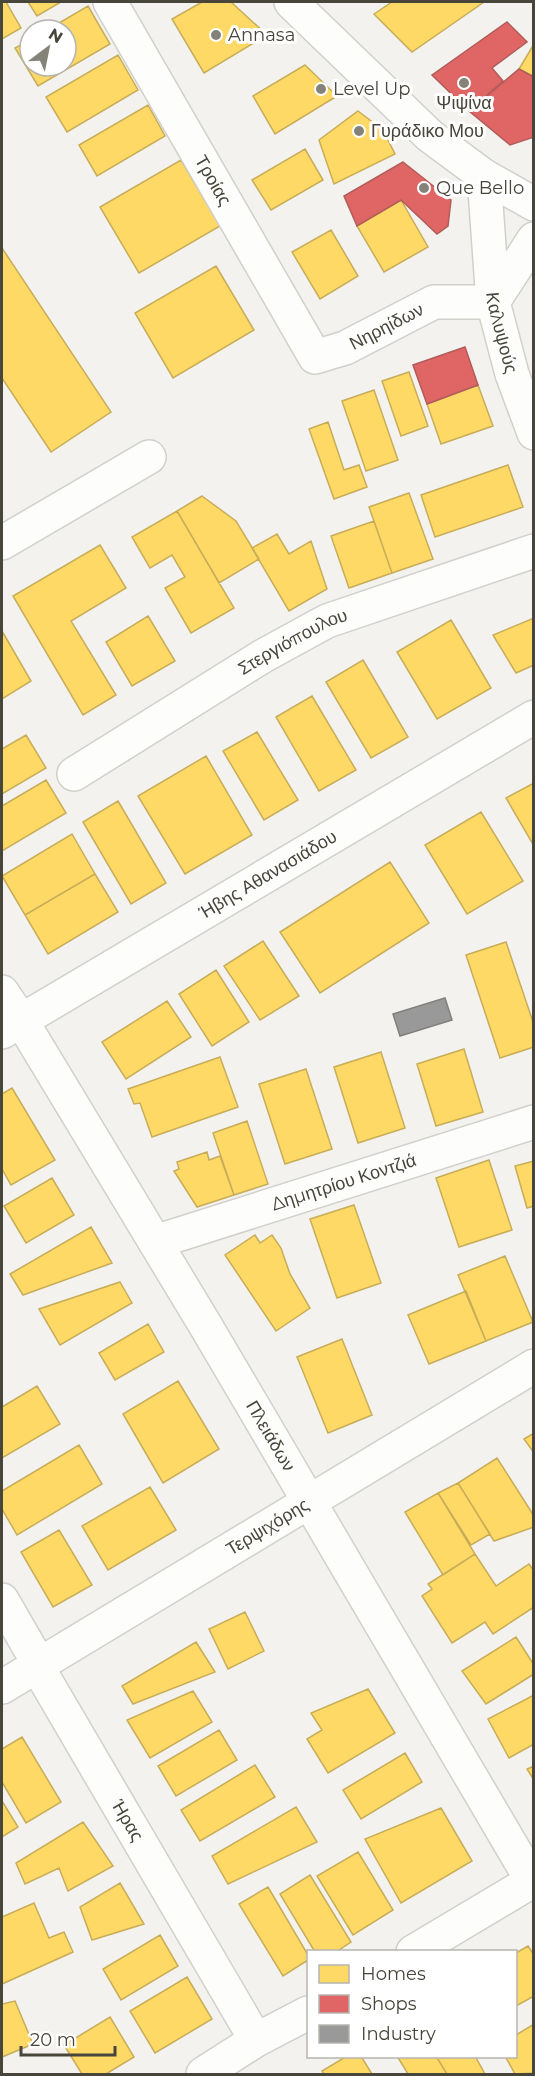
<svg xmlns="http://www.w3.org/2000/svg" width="535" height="2076" font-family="Montserrat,sans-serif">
	<rect width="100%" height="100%" fill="#f3f2ee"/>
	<!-- homes -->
	<path fill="#ffd966" stroke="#c8ad59" stroke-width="1.5" d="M2 2H6L21 28 2 39Z
		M28 2H61L37 16Z
		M202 2H231L267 35 204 73 172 19Z
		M392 2H484L412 52 374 14Z
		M88 6 110 44 38 86 15 48 30 40V66H66V30H47Z
		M534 44V77L519 69Z
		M118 55 138 90 67 132 46 97Z
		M305 65 337 96 275 134 253 96Z
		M148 105 165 136 97 176 79 145Z
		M358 111 383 130 395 154 334 184 319 140Z
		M305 149 323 180 271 210 252 180Z
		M181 160 220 226 139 273 100 207Z
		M401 200 428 247 384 272 357 226Z
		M331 230 358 276 320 299 292 252Z
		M2 248 111 412 51 452 2 378Z
		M216 266 254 330 173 378 135 313Z
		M409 372 428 426 401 436 382 381Z
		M478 385 493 426 441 444 427 404Z
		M374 390 398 460 366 471 342 401Z
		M328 422 344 470 359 465 367 487 334 499 309 429Z
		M508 465 523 507 435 537 421 495Z
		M409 493 433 559 392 573 369 507Z
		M202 496 236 521 259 559 219 583 177 511Z
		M177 511 234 608 191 633 165 588 185 577 172 555 150 568 132 537Z
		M374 521 392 573 349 588 331 536Z
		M277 534 289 554 311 541 327 589 289 611 252 548Z
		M100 545 126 588 71 621 116 695 83 715 13 596Z
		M148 616 175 661 132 686 106 642Z
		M534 618V665L516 673 493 635Z
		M451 620 491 688 437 719 397 652Z
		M2 631 31 681 2 699Z
		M363 660 408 737 371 758 326 682Z
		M312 696 356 770 319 791 276 717Z
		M257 732 298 800 264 820 223 751Z
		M26 735 46 768 2 794V749Z
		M206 756 252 835 185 874 138 796Z
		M46 780 66 813 2 851V806Z
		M534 783V846L506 798Z
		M118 801 166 883 131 904 83 822Z
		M481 812 523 881 467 914 425 845Z
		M72 834 95 874 25 915 2 876Z
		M390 862 429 923 320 993 280 932Z
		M95 874 118 912 48 954 25 915Z
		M263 941 299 996 260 1020 224 966Z
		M506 942 534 1025V1047L500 1058 466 955Z
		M216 970 249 1022 212 1046 179 994Z
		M167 1001 191 1037 126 1079 102 1042Z
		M464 1049 483 1112 436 1126 417 1064Z
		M381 1052 405 1128 358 1143 334 1067Z
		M220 1057 238 1107 152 1137 140 1103 134 1104 128 1089Z
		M306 1069 332 1149 285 1164 259 1084Z
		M12 1088 55 1160 11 1185 2 1169V1094Z
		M247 1121 268 1184 234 1195 213 1133Z
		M207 1152 209 1160 220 1156 234 1195 197 1207 174 1171 179 1169 177 1162Z
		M489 1160 512 1230 459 1247 436 1178Z
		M534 1161V1206L527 1208 515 1166Z
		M52 1178 74 1215 26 1243 4 1206Z
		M354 1205 381 1283 337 1298 310 1219Z
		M91 1227 112 1263 23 1295 10 1274Z
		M255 1235 260 1243 272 1235 281 1248 290 1274 310 1308 276 1331 225 1255Z
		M505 1256 533 1322 486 1341 458 1275Z
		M120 1282 132 1303 60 1345 39 1309Z
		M466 1291 486 1341 429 1364 408 1315Z
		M148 1324 164 1352 115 1380 99 1353Z
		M342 1339 372 1415 328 1433 297 1357Z
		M178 1381 219 1449 163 1483 123 1414Z
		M37 1386 60 1424 2 1458V1407Z
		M534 1433V1453L524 1439Z
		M79 1445 102 1484 17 1535 2 1509V1491Z
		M497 1458 534 1516V1527L494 1541 458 1483Z
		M458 1483 490 1534 471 1545 438 1493Z
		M150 1487 176 1530 108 1570 82 1526Z
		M438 1493 475 1554 443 1575 405 1512Z
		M59 1530 92 1585 53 1607 21 1552Z
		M475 1554 496 1586 529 1564 534 1571V1607L493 1634 485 1622 452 1643 422 1596 432 1589 428 1584Z
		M245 1612 264 1651 228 1669 209 1629Z
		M516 1637 534 1665V1674L486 1704 462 1671Z
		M196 1642 215 1672 133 1704 122 1686Z
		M368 1689 395 1733 328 1773 307 1739 322 1730 311 1713Z
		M193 1691 212 1722 150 1758 127 1720Z
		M534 1695V1744L509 1758 488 1719Z
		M219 1730 237 1760 176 1796 158 1766Z
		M22 1737 61 1802 26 1823 2 1782V1749Z
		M405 1753 422 1782 361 1819 343 1790Z
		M255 1765 275 1797 200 1841 181 1810Z
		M534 1766V1780L527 1769Z
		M2 1801 18 1827 2 1837Z
		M296 1807 317 1842 228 1884 212 1856Z
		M441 1808 472 1861 401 1903 365 1839Z
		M83 1822 113 1866 68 1891 59 1868 25 1884 16 1863Z
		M358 1852 393 1910 353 1935 317 1876Z
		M310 1875 351 1942 336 1952H315L280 1894Z
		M120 1883 144 1924 92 1940 80 1907Z
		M268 1887 308 1955V1960L283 1976 239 1904Z
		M34 1903 49 1938 64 1932 73 1952 2 1984V1917Z
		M160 1935 178 1966 121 2000 103 1969Z
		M528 1946 534 1955V1996L516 2006V1953Z
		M187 1977 212 2019 155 2053 130 2011Z
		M15 2001 33 2044 2 2057V2004Z
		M110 2017 134 2057 106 2074H82L64 2045Z
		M534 2024V2073L515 2074 505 2056H516V2035Z
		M347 2056H361L372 2074H324L322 2071Z
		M397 2056H436L447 2074H408Z
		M436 2056H475L485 2074H447Z"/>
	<!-- shops -->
	<path fill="#e06666" stroke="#b25c59" stroke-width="1.5" d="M507 22 527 42 492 68 503 81 469 111 432 75Z
		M519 69 534 77V137L510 145 469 111Z
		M403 162 451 200 448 226 437 234 401 200 357 226 344 196Z
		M465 347 478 385 427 404 413 365Z"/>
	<!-- industry -->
	<path fill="#999" stroke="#81807c" stroke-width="1.5" d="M445 998 452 1020 400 1036 393 1014Z"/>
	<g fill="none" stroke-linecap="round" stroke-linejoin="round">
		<!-- minor casing -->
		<g stroke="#d1d0cb" stroke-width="36">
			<g id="minor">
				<path id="s1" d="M110 2 315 357 345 348 434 302H493"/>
				<path d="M2 543 149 457"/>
				<path id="s2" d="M74 774 263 656 327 621 534 551"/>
				<path id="s3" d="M2 1032 534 717"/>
				<path id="s4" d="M155 1242 534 1122"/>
				<path id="s5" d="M2 1600 32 1652 37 1666 256 2040"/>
				<path id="s6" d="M2 1687 534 1366"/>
				<path d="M413 1952 534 1880"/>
				<path d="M203 2074 256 2040 308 2013"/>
			</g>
		</g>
		<!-- tertiary casing -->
		<g stroke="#d1d0cb" stroke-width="36">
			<g id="tertiary">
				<path d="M291 2 430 136 484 176 534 204"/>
				<path id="s7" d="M484 176 493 302 512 374 534 433"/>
				<path d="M493 302 534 239"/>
				<path id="s8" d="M2 992 21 1020 207 1328 534 1884"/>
			</g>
		</g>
		<!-- minor -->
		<use href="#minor" stroke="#fdfdfc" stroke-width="33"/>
		<!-- tertiary -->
		<use href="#tertiary" stroke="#fdfdfc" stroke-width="33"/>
	</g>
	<!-- markers -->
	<g fill="#848279" stroke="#fff" stroke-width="2">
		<circle cx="216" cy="35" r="6"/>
		<circle cx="464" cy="83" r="6"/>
		<circle cx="321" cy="89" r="6"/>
		<circle cx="359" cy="131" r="6"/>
		<circle cx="424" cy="188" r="6"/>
	</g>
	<g text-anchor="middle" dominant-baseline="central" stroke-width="6" stroke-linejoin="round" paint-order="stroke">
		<!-- poi labels -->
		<g font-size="18" fill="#48453a" stroke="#fff" text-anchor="start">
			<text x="228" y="35">Annasa</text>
			<text x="333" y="89">Level Up</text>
			<text x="464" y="103" text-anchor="middle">Ψιψίνα</text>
			<text x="371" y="131">Γυράδικο Μου</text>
			<text x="436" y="188">Que Bello</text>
		</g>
		<!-- street labels -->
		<g font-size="18" fill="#48453a" stroke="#fff">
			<text stroke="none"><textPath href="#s1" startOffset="206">Τροίας</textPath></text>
			<text stroke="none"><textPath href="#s1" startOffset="488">Νηρηίδων</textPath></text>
			<text stroke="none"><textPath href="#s7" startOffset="158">Καλυψούς</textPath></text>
			<text stroke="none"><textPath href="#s2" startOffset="256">Στεργιόπουλου</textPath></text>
			<text stroke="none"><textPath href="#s3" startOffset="309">Ήβης Αθανασιάδου</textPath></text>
			<text stroke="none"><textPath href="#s4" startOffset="198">Δημητρίου Κοντζιά</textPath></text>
			<text stroke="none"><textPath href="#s8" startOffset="519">Πλειάδων</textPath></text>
			<text stroke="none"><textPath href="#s6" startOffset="310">Τερψιχόρης</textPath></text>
			<text stroke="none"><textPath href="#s5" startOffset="254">Ήρας</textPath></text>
		</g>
	</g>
	<!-- border -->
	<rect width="535" height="2076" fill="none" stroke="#48453a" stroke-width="6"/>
	<!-- legend -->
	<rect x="307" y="1950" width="210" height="108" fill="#ffffff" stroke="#b6b5b0" stroke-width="1.5"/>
	<rect x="319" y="1965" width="30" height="18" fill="#ffd966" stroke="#b6b5b0" stroke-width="1.5"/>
	<text x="361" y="1980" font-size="18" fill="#48453a">Homes</text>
	<rect x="319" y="1995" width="30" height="18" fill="#e06666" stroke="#b6b5b0" stroke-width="1.5"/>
	<text x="361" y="2010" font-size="18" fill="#48453a">Shops</text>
	<rect x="319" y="2025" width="30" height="18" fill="#999999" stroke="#b6b5b0" stroke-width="1.5"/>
	<text x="361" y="2040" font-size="18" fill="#48453a">Industry</text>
	<!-- north arrow -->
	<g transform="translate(48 48) rotate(32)"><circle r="28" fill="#ffffff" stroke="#b6b5b0" stroke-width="1.5"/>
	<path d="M0-4.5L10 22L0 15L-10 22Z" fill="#848279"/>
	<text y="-9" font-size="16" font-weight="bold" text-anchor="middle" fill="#48453a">N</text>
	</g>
	<!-- scale -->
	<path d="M21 2046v9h94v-9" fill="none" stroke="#48453a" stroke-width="3"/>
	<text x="30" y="2046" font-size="18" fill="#48453a" stroke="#ffffff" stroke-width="4.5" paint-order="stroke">20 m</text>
</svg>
